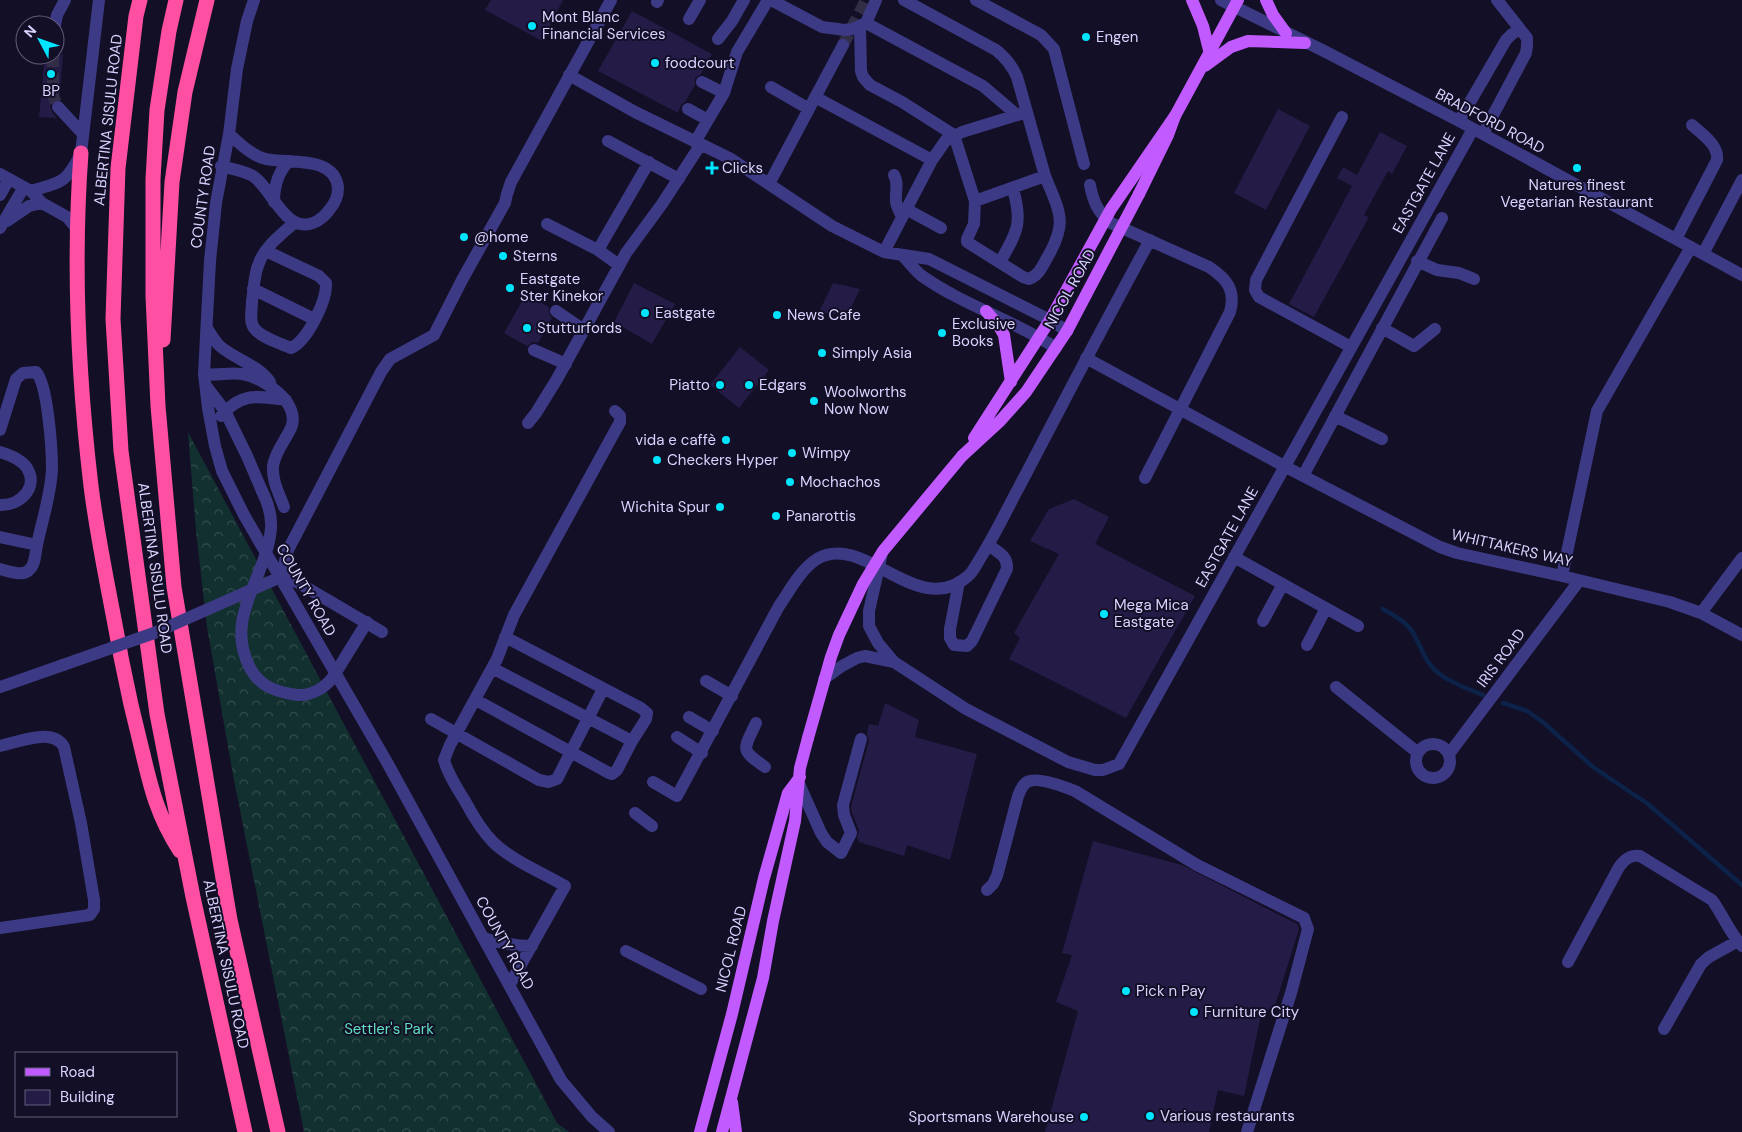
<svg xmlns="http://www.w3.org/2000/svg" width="1742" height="1132" font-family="'DM Sans',sans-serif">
	<defs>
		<pattern id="forest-crowns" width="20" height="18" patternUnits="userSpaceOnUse" patternTransform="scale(1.25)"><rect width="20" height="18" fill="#12302f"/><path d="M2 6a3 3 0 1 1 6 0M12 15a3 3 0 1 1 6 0" fill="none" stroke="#344d4e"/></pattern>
	</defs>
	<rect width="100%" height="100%" fill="#130f26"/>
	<!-- forest -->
	<path fill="url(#forest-crowns)" d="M188 432 557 1123 569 1132H304L233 775 207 627 196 531Z"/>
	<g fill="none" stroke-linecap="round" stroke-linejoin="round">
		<!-- stream -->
		<path stroke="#0c2248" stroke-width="4.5" d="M1383 609C1394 616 1407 622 1413 633 1422 648 1426 665 1441 675 1453 684 1469 689 1483 695
			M1503 703 1527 711 1544 723 1593 767 1648 804 1742 885"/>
	</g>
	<!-- building -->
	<path fill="#241b47" d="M491 0H563L542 41 485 10Z
		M632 11 712 54 701 74 695 78V85L685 102 681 105 678 113 598 71Z
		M45 55H63L59 99 53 101 50 105 52 112 57 118 39 117Z
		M1278 109 1310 126 1266 210 1234 193Z
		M1380 132 1407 146 1392 174 1388 171 1364 215 1369 217 1314 317 1289 304 1352 186 1337 178 1343 167 1357 175Z
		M634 283 675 304 652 344 614 322Z
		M833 283 860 289 847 316 819 312Z
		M526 294 549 307V314L552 318 538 343 533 342 527 346 504 333Z
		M740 347 769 370 739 408 710 385Z
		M1074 499 1109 517 1095 544 1195 596 1126 718 1009 659 1020 638 1014 633 1059 554 1030 541 1049 509Z
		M885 703 919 720 915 737 977 754 950 860 907 845 904 856 859 842 857 838 859 830 852 813 851 806 869 741 867 733 869 724 878 726Z
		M1093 841 1182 865 1297 924 1299 929 1274 1009 1262 1010 1244 1096 1218 1090 1209 1132H1045L1078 1011 1056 1002 1072 955 1062 953Z"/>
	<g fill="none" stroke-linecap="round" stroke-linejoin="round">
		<!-- minor-tunnel -->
		<path stroke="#312d47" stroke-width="12" stroke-dasharray="12 6" stroke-linecap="butt" d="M843 45 866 0
			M53 55V96L58 107"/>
		<!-- minor -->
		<path stroke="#3d3a85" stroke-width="12" d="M254 0 247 21 237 69 229 134 216 203 210 261 204 374 208 408 215 446 222 471 244 515 388 764 561 1080 592 1117 609 1132
			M771 0 822 27 845 30 853 29 866 23 876 0
			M904 0 996 50C1006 58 1012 65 1017 77L1045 176 975 201
			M976 0 1041 35 1054 49 1084 164
			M1221 0 1326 52 1459 121 1742 275
			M657 2 658 0
			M689 19 700 0
			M866 23 983 86 1017 115
			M55 25 57 15 65 0
			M860 27 861 71 863 77 870 85 902 102 954 135 975 201 974 224 967 239V242L1023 277 1029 279C1039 275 1042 267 1047 258 1068 222 1060 213 1045 176
			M718 39 732 21 744 0
			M569 75 635 112 731 159 832 226 884 252 929 259 1050 320 1067 331
			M702 82 724 93
			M771 87 809 109
			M815 97 932 160
			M58 107 83 134
			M688 109 708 120
			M1342 117 1256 280 1255 290 1259 297 1351 347
			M1459 121 1506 40 1512 34 1520 29
			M1483 134 1526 53 1527 46V38L1497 0
			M608 141 679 179
			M695 142 724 93 737 52 768 0
			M221 166C231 169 242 170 251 175 271 185 284 234 313 223 321 220 325 216 330 209 335 203 338 196 338 188 335 155 288 164 266 159 252 156 239 143 229 134
			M0 174 31 191 42 203 67 217 77 229
			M894 175C899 184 895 191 896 201 896 206 900 212 902 217
			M769 184 843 45
			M1090 185C1093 201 1098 213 1111 223L1209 267C1227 279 1236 290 1230 312L1145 478
			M31 191C61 182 66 184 81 153L99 0
			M0 195 9 179
			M274 202C274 186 278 172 289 161
			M906 209 941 228
			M7 221 29 206 42 203
			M547 224 598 250 649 162
			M0 228 24 187
			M1676 239 1717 160C1719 145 1702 134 1692 125
			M598 250 619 265
			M266 251 319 276 326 283C327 301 307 341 291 348 280 343 261 338 254 328 249 321 252 309 252 301 254 288 254 274 259 263 265 246 282 234 295 222
			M884 252 932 160 946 140 962 132 1027 112
			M1703 254 1742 180
			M903 256C909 262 915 271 922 276 963 305 1013 320 1056 348
			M1417 261 1437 270 1459 273 1474 279
			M1000 262C1017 232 1023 224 1013 189
			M253 289 314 319
			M556 311 584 330
			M207 328C211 335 215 342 221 347 237 360 258 365 270 382
			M1382 328 1414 346 1435 329
			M534 350 566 364
			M1086 358 1284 466 1440 547 1457 553 1562 576 1670 602 1701 613 1742 635
			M204 374C219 376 234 371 246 375 267 380 301 404 291 428 285 441 275 452 273 466 272 481 279 493 284 507
			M206 386 225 411 247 456 262 491
			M221 416C241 392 258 396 286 400
			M1335 416 1382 439
			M528 423 536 413 557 379 626 253 662 204 701 144
			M0 430 16 379 23 373 36 372C48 384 52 451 52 469 51 495 42 520 37 545 35 553 36 564 29 570 23 577 8 571 0 569
			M0 452C10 455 21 459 27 468 39 487 20 506 0 505
			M1303 476 1442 218
			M0 537 37 545
			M1234 557 1358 626
			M285 575 382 632
			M283 576 285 561 288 550 381 372 390 359 434 335 462 280 505 203 507 194 511 182 611 0
			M1562 576 1597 411 1691 247
			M959 582 950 629V638L954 645 967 646 972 641 1007 569C1008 556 998 552 988 545
			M1701 613 1742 558
			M1263 621 1283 584
			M505 637 641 708 647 713 646 719 632 741
			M1307 645 1326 608
			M824 679 842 666 857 658 865 656 894 662 966 709 1068 762 1095 770H1103L1119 764 1473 129
			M706 681 732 696
			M0 687 63 665
			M1336 687 1417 752
			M476 700 609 773 612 774 617 770 632 741 492 668
			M689 717 713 731
			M431 719 539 780 549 782 557 779 603 689
			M756 723C743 751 740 749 765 767
			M677 737 702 753
			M1416 761a17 17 0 1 1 34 0a17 17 0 1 1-34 0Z
			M0 746C18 742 53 727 64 747L81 823 94 900V909L90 915 0 928
			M1449 754 1579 581
			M653 782 677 796 779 606C790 590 801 569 817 559 865 531 917 621 968 576 974 571 977 563 981 557 995 535 1006 511 1019 487 1062 405 1105 322 1150 240
			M800 786 821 833 827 842 841 853 851 833 844 815 843 805 861 739
			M635 813 652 826
			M987 890 993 884 997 876 1018 796C1020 791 1022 785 1027 782 1037 776 1065 787 1075 791L1197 865 1304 918 1308 929 1291 993 1247 1132
			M483 938C500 943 514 946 532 946
			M626 951 701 989
			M1568 962 1619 867C1625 859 1630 855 1640 856L1712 900C1723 915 1729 932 1742 946
			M510 984 565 886C543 873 511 860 493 842 481 830 473 816 465 801 457 788 448 775 444 760L450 745 497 659 514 615 620 422V416L615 411
			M1664 1029 1701 964 1709 957 1738 941"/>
		<!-- major -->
		<path stroke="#c25bff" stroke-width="12" d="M1192 0 1203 26 1210 54
			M1266 0 1273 15 1286 33
			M1205 66 1231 47 1248 41 1305 43
			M1139 194 1168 135 1175 116 1238 0
			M986 311 999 326 1004 335 1011 382
			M974 438 1050 320
			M962 456 1000 421 1026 392 1067 331
			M732 1102 736 1132
			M700 1132 732 1014 764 878 788 793 800 777
			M722 1132 763 978 773 921 795 821 800 768 808 738"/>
		<!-- highway -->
		<path stroke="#ff4fa3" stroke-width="15" d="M140 0 136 16 118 168 113 319 121 451 157 714 193 897 245 1132
			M176 0 169 31 157 110 153 179V296L158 406 174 587 230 920 278 1132
			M81 153C73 263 78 376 91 486 98 543 111 600 121 657 127 688 134 719 142 750 151 789 158 817 180 851
			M163 340 172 182 185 92 207 0"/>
		<!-- minor-bridge -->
		<path stroke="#3d3a85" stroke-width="12" d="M262 491C268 503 272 514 271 528 267 578 223 616 250 668 260 687 277 692 297 695 311 696 325 688 333 677L367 622
			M882 553 869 611V626L878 643 894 662
			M63 665 154 633 283 576"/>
		<!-- major-bridge -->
		<path stroke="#c25bff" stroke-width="12" d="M1050 320 1111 209 1175 116
			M1067 331 1139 194
			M808 738 831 657 839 635 863 584 883 551 962 456"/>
	</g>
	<!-- markers -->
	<g fill="#00e5ff" stroke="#130f26" stroke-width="2">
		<circle cx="532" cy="26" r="5"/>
		<circle cx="1086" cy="37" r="5"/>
		<circle cx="655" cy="63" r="5"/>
		<circle cx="51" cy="74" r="5"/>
		<path d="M709.5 160.5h5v5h5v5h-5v5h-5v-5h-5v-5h5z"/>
		<circle cx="1577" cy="168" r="5"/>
		<circle cx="464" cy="237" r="5"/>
		<circle cx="503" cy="256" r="5"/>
		<circle cx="510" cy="288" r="5"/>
		<circle cx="645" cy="313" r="5"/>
		<circle cx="777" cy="315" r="5"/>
		<circle cx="527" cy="328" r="5"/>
		<circle cx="942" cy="333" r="5"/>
		<circle cx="822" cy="353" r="5"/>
		<circle cx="720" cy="385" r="5"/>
		<circle cx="749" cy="385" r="5"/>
		<circle cx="814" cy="401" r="5"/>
		<circle cx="726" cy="440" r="5"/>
		<circle cx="792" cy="453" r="5"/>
		<circle cx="657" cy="460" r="5"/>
		<circle cx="790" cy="482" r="5"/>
		<circle cx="720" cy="507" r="5"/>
		<circle cx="776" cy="516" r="5"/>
		<circle cx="1104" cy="614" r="5"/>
		<circle cx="1126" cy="991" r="5"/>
		<circle cx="1194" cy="1012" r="5"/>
		<circle cx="1150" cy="1116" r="5"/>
		<circle cx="1084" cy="1117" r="5"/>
	</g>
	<g text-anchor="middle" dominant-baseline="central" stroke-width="4" stroke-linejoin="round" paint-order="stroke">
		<!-- poi labels -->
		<g font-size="15" fill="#d9d4ff" stroke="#130f26" text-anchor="start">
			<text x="542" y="17">Mont Blanc<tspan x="542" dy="17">Financial Services</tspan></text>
			<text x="1096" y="37">Engen</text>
			<text x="665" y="63">foodcourt</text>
			<text x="51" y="91" text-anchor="middle">BP</text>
			<text x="722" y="168">Clicks</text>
			<text x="1577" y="185" text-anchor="middle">Natures finest<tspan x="1577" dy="17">Vegetarian Restaurant</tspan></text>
			<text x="474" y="237">@home</text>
			<text x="513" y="256">Sterns</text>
			<text x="520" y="279">Eastgate<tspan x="520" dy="17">Ster Kinekor</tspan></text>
			<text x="655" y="313">Eastgate</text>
			<text x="787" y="315">News Cafe</text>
			<text x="952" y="324">Exclusive<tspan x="952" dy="17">Books</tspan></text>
			<text x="537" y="328">Stutturfords</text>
			<text x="832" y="353">Simply Asia</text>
			<text x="710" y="385" text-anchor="end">Piatto</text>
			<text x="759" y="385">Edgars</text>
			<text x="824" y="392">Woolworths<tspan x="824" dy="17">Now Now</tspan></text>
			<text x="716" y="440" text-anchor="end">vida e caffè</text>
			<text x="802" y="453">Wimpy</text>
			<text x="667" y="460">Checkers Hyper</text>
			<text x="800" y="482">Mochachos</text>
			<text x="710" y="507" text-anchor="end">Wichita Spur</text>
			<text x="786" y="516">Panarottis</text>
			<text x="1114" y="605">Mega Mica<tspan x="1114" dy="17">Eastgate</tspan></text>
			<text x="1136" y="991">Pick n Pay</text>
			<text x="1204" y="1012">Furniture City</text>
			<text x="1160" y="1116">Various restaurants</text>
			<text x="1074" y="1117" text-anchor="end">Sportsmans Warehouse</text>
		</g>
		<!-- street labels -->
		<g font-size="15" fill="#d9d4ff" stroke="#130f26">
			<text transform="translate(108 120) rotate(-84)">ALBERTINA SISULU ROAD</text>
			<text transform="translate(1490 121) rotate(28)">BRADFORD ROAD</text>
			<text transform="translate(1424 183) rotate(-61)">EASTGATE LANE</text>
			<text transform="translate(203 197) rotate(-82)">COUNTY ROAD</text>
			<text transform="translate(1070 289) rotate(-61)">NICOL ROAD</text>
			<text transform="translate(1227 537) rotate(-61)">EASTGATE LANE</text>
			<text transform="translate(1512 548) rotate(13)">WHITTAKERS WAY</text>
			<text transform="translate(155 568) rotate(82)">ALBERTINA SISULU ROAD</text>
			<text transform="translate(306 590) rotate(60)">COUNTY ROAD</text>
			<text transform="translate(1501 658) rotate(-53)">IRIS ROAD</text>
			<text transform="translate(505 943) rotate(61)">COUNTY ROAD</text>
			<text transform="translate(731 949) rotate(-76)">NICOL ROAD</text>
			<text transform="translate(226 964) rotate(78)">ALBERTINA SISULU ROAD</text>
		</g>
		<!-- park labels -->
		<g font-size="15" fill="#5fe0c0" stroke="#130f26">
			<text x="389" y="1029">Settler's Park</text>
		</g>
	</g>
	<!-- legend -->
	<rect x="15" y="1052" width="162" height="65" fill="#130f26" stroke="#625e7d"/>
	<rect x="25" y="1068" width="25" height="8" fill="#c25bff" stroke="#625e7d"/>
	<text x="60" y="1077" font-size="15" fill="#d9d4ff">Road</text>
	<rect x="25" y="1090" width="25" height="15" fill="#241b47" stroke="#625e7d"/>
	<text x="60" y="1102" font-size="15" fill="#d9d4ff">Building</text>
	<!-- north arrow -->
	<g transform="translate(40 40) rotate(311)"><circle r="24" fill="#130f26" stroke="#625e7d"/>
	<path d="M0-4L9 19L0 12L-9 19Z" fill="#00e5ff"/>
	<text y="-8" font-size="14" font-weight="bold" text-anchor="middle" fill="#d9d4ff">N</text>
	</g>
</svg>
